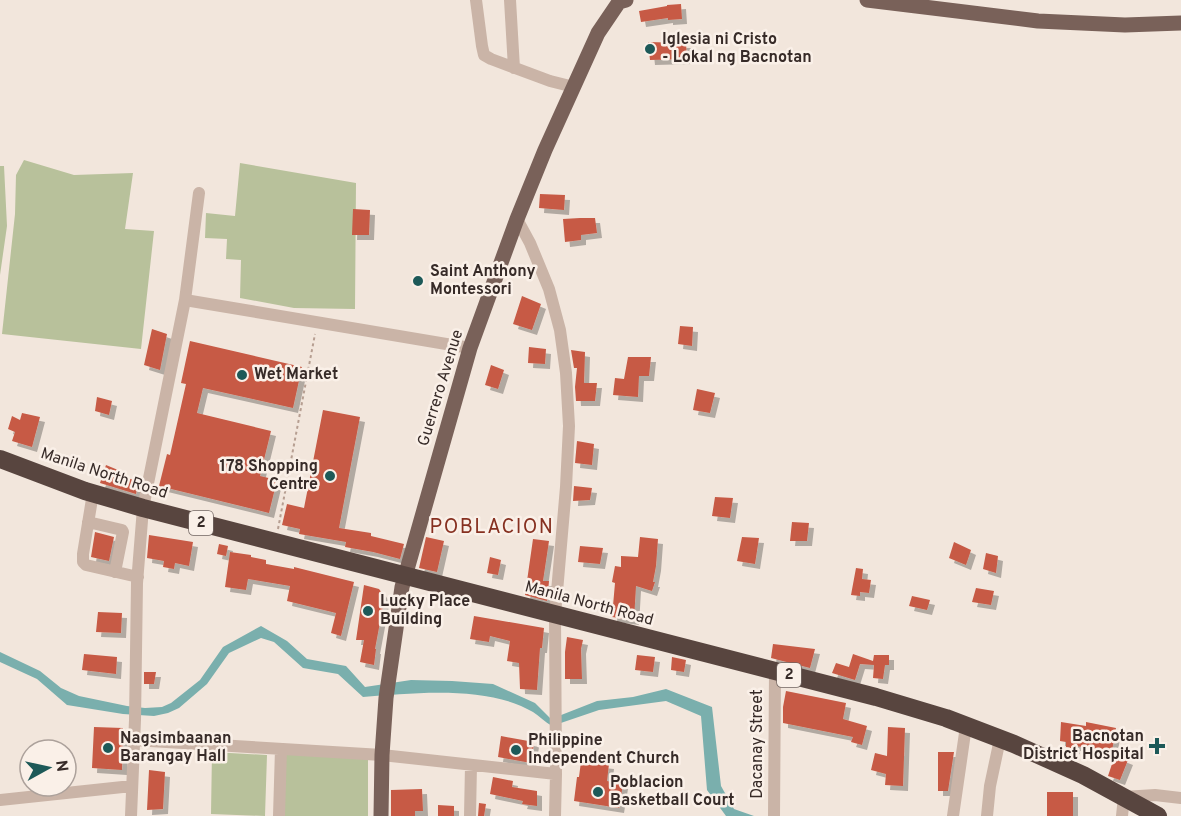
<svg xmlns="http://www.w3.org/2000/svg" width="1181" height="816" font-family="Overpass,sans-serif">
	<defs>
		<filter id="shadow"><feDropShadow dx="5" dy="5" stdDeviation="0" flood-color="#0004"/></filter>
	</defs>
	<rect width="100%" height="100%" fill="#f2e6dc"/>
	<!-- green -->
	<path fill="#b8c19b" d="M24 160 74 175 133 173 125 229 154 231 141 349 2 334 15 214 16 175Z
		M240 163 356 183 355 309 294 308 240 298 241 260 226 259 227 239 205 238 206 213 235 216Z
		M0 166H4L7 226 0 275Z
		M212 752 267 755 265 816 211 814Z
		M281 753 368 758V816H284Z"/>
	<!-- water -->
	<path fill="#7aafad" d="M261 626 287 641 307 659 346 666 365 687 411 680 452 681 493 684 535 703 551 719 597 701 633 697 666 689 712 707 721 786 734 809 754 816H726L707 790 701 716 666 701 599 710 552 726C545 722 539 716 533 712 488 685 414 693 363 697L338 674 303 668 274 642 261 638 229 653 207 684 179 708 168 713 154 716 123 714 67 705 37 679 0 662V652L40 671 61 688 79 696 127 706 145 708 162 707 171 703 200 680 223 647Z"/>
	<!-- building -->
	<path fill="#c75a45" filter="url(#shadow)" d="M681 4 682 19 668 20V18L641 22 639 11 667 6V5Z
		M648 42 686 43 687 59 650 60Z
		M540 194 565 195 564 210 539 208Z
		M353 209 370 210 369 235H352Z
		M580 218H595L597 233 581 235V240L565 242 563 219Z
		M522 296 541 304 532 330 513 324Z
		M680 326 693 327 692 346 678 344Z
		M152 329 167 334 160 370 144 365Z
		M190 341 302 367 293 408 203 388 197 413 271 431 260 476 277 480 269 513 159 486 167 454 170 455 186 384 181 383Z
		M529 347 546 349 545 364 528 363Z
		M571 350 585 352 584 383H597L595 401H576L575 387 577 368H574Z
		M628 357H651L649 376H639L638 397 613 395 615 378 624 379Z
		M491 365 504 370 498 389 485 385Z
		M697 389 715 393 710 413 693 410Z
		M97 397 112 401 109 415 95 411Z
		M323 410 360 417 339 528 371 533V536L404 544 400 559 373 552 345 547 346 542 299 534 300 529 282 525 287 504 304 508Z
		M22 413 40 417 32 447 12 441 15 432 8 429 12 416 20 420Z
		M577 441 594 444 592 465 575 463Z
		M106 465 118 470 116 475 138 481 136 494 100 483Z
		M574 486 592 488 590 500 573 501Z
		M715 497 733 498 730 518 712 516Z
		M792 522 809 523 807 541H790Z
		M95 532 114 537 109 561 91 557Z
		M149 535 193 542 189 566 175 563 174 569 163 567 164 561 147 558Z
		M426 537 444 541 437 572 419 568Z
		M640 537 658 539 656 566 653 582H655L652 591 636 586 634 620 612 617 615 583 612 582 615 566 621 567V556L638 557Z
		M742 537 759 538 755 564 737 561Z
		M533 539 549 541 543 581H549L547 601 525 595Z
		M954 542 971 550 966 565 949 558Z
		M219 544 228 546 226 556 217 554Z
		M580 546 603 548 600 564 578 562Z
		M230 552 251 555V557L266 560V564L294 569V567L354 582 341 636 331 633 336 613 287 601 290 586 248 579 246 590 225 587Z
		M986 553 998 556 996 573 983 569Z
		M490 557 501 560 498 575 487 573Z
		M856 568 863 569 862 579 871 580 869 593 860 592V596L851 595Z
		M364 585 379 589 382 593 384 601 375 649H376L374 665 360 662 364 640H356Z
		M976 588 994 591 991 605 972 602Z
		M912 596 930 600 927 610 909 606Z
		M98 612 122 613 121 633 96 632Z
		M474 616 544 628 542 648H540L537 690 520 689 519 663 507 661 510 641 490 636 489 642 470 639Z
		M567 637 583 640 581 649 582 679H565V652Z
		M773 644 815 649 810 668 771 658Z
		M84 654 117 657 116 674 82 670Z
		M853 654 873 661 874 655H889V665H885L883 679 873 678 874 665 860 664 855 680 832 673 836 663 849 667Z
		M637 655 655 657 653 672 635 670Z
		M672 657 686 660 684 672 671 670Z
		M144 672H156L154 684H144Z
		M786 691 846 703 843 719 867 726 862 745 851 742 853 737 783 723V707Z
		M1061 722 1086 726V722L1116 728 1112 751 1075 746V749L1066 747V742L1060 741Z
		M94 727 123 728 122 770 92 768Z
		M888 727 905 728 903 786 885 785 886 774 871 770 875 753 887 756Z
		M501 736 534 742 531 763 498 757Z
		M938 752H954L948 791H938Z
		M582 754 600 756 599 763 609 764 607 781 623 784 619 808 574 801 577 777H579Z
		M1115 755 1128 760 1120 780 1108 776Z
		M149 770 165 772 163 809 147 810Z
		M493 777 513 781 512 787 537 791V806L522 804 523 801 490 794Z
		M422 789 423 811H415V816H391V790Z
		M1047 792H1073V816H1047Z
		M479 803 486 804 484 816H478Z
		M438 805 454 806V816H438Z"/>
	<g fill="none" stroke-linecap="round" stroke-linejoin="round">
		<!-- path -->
		<path stroke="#b69e91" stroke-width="2" stroke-dasharray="3 3" stroke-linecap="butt" d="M278 529 315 334"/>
		<!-- minor -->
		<path stroke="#cab4a7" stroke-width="12" d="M476 0 482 46 484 55 491 59 550 81 574 87
			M510 0 514 68
			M517 219 530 243 549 289 560 330 566 373 569 426 566 487 555 615 556 774 555 816
			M185 300 470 348
			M93 493 83 554V562L86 565 138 577
			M88 522 122 530 123 532 115 572
			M134 740 382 755 556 774
			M0 800 132 786
			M131 816 135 720 137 583 143 508 185 300 199 193
			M279 816 281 749
			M470 816 471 765
			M774 816 775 672
			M953 816 966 726
			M987 816 990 786 1000 739
			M1122 816 1124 797 1155 795 1181 798"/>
		<!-- major -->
		<path stroke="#796159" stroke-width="15" d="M867 0 1038 21 1125 25 1181 23
			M381 816 382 755 386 698 402 587 470 348 517 219 545 150 598 33 619 2 626 0"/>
		<!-- highway -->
		<path stroke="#58453f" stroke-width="18" d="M0 459 85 491 143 508 876 697 946 718 1014 744 1083 775 1158 816"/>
	</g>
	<!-- markers -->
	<g fill="#1d5958" stroke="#faf0e8" stroke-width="2">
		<circle cx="650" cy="49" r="6"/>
		<circle cx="418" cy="281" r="6"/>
		<circle cx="242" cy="375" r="6"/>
		<circle cx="330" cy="476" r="6"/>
		<circle cx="368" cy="611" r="6"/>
		<path d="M1154 737h6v6h6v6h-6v6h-6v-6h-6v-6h6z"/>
		<circle cx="108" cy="748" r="6"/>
		<circle cx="516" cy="750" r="6"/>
		<circle cx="598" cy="792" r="6"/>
	</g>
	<g text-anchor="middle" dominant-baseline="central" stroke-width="5" stroke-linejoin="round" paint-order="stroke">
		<!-- shield labels -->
		<g fill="#faf0e8" stroke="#726662" stroke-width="1.5">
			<rect x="189" y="511" width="24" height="24" rx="4.5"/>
			<rect x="777" y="663" width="24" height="24" rx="4.5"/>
		</g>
		<g font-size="15" font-weight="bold" fill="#372b28">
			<text x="201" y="523">2</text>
			<text x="789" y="675">2</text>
		</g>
		<!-- poi labels -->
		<g font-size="16" font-weight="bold" fill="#372b28" stroke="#faf0e8" text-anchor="start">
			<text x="662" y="40">Iglesia ni Cristo<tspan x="662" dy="18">- Lokal ng Bacnotan</tspan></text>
			<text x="430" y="272">Saint Anthony<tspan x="430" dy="18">Montessori</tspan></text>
			<text x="254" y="375">Wet Market</text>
			<text x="318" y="467" text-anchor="end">178 Shopping<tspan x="318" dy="18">Centre</tspan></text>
			<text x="380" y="602">Lucky Place<tspan x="380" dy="18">Building</tspan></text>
			<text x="1144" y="737" text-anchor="end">Bacnotan<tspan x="1144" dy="18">District Hospital</tspan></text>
			<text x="120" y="739">Nagsimbaanan<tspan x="120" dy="18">Barangay Hall</tspan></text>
			<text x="528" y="741">Philippine<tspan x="528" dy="18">Independent Church</tspan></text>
			<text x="610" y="783">Poblacion<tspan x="610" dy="18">Basketball Court</tspan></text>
		</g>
		<!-- street labels -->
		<g font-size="16" fill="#372b28" stroke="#faf0e8">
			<text transform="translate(441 388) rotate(-73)">Guerrero Avenue</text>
			<text transform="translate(104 474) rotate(18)">Manila North Road</text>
			<text transform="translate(589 604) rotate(15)">Manila North Road</text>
			<text transform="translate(758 744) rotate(-90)">Dacanay Street</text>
		</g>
		<!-- quarter labels -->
		<g font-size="20" letter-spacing="1.5" fill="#863020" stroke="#faf0e8">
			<text x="492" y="528">POBLACION</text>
		</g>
	</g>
	<!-- north arrow -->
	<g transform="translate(48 768) rotate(82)"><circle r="28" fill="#faf0e8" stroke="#aca19b" stroke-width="1.5"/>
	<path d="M0-4.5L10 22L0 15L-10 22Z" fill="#1d5958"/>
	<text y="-9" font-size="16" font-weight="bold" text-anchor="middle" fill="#372b28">N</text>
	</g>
</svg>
